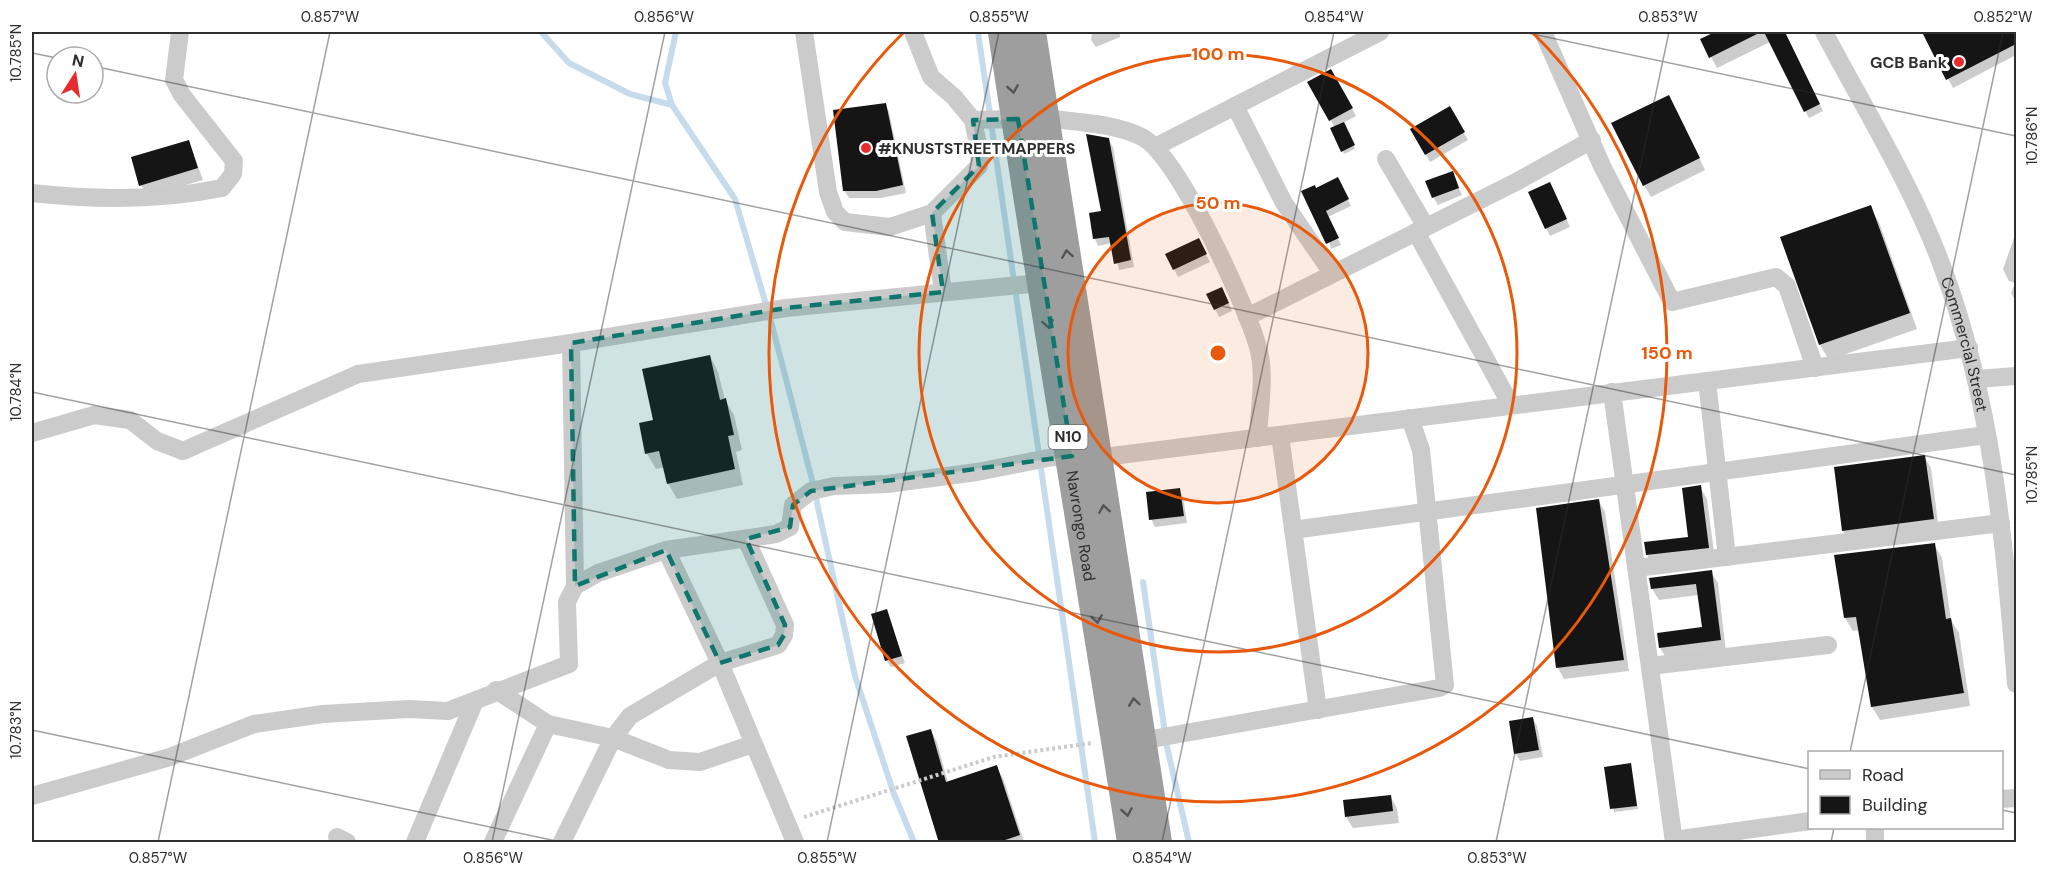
<svg xmlns="http://www.w3.org/2000/svg" width="2048" height="874" font-family="'DM Sans',sans-serif">
	<rect width="100%" height="100%" fill="#fff"/>
	<!-- shadow -->
	<path fill="#0003" d="M1092 32H1120V37L1096 47 1091 40Z
		M1719 32H1776L1780 40 1790 44 1823 111 1809 118 1770 42 1717 68 1702 40Z
		M1923 32H2016V55L1953 88Z
		M1331 71 1356 116 1343 123 1355 149 1344 154 1335 128 1309 83Z
		M885 104 889 112 906 193 881 198H849L844 190Z
		M1449 108 1468 140 1430 162 1412 130Z
		M1675 108 1705 170 1651 197 1644 185Z
		M1108 139 1113 147 1134 267 1119 270 1112 243 1098 246 1095 239 1090 215 1103 212Z
		M189 142 203 180 147 196 141 185Z
		M1452 173 1462 195 1438 205 1433 197Z
		M1341 185 1351 206 1328 217 1341 245 1331 249 1316 189Z
		M1553 191 1570 227 1550 236 1546 228Z
		M1870 207 1879 222 1917 329 1829 360 1820 345 1782 237Z
		M2016 232V302L2011 293 2015 283 2009 281 2003 269Z
		M1202 247 1210 262 1178 277 1174 269Z
		M1208 295 1226 296 1232 311 1219 317Z
		M710 356 718 372 725 400 734 415 742 450 736 452 743 485 677 499 668 483 665 467 656 469 647 454 640 424 655 421Z
		M1924 456 1931 468 1939 530 1850 542 1843 531Z
		M1700 487 1707 499 1715 559 1654 566 1647 555 1646 544 1690 538Z
		M1179 489 1183 497 1187 523 1155 527 1151 519Z
		M1599 501 1605 512 1629 671 1564 679 1558 668Z
		M1934 544 1942 558 1951 620 1959 633 1970 706 1880 720 1872 707 1860 630 1853 631 1845 618Z
		M1711 572 1718 583 1726 652 1667 659 1660 648 1704 628 1699 595 1659 600 1652 589Z
		M886 611 905 663 891 667 886 660Z
		M1533 719 1537 726 1543 757 1520 761 1516 754 1511 722Z
		M931 731 937 742 948 783 996 767 1003 778 1024 842H941Z
		M1631 765 1638 809 1614 812 1606 768Z
		M1390 796 1397 808 1399 823 1353 828 1346 817Z"/>
	<g fill="none" stroke-linecap="round" stroke-linejoin="round">
		<!-- stream -->
		<path stroke="#c6dbec" stroke-width="6" d="M541 32 569 63 630 94 672 105
			M676 32 665 83 672 105 735 199 772 325 812 480 855 676 894 794 914 842
			M978 32 1095 842
			M1143 582 1167 747 1189 842"/>
	</g>
	<!-- building -->
	<path fill="#151515" d="M1715 32H1761L1709 58 1700 39Z
		M1764 32H1785L1820 104 1804 112Z
		M1922 32H2016V44L1946 80Z
		M1331 69 1353 108 1329 121 1307 82Z
		M1669 95 1700 158 1643 186 1611 123Z
		M886 103 903 185 876 191H843L833 110Z
		M1450 106 1465 132 1425 155 1410 129Z
		M1344 122 1355 145 1341 152 1330 128Z
		M1086 134 1109 138 1131 260 1114 264 1109 237 1093 239 1089 213 1101 211Z
		M189 140 198 168 139 186 131 157Z
		M1453 171 1459 188 1432 198 1425 181Z
		M1338 177 1349 199 1326 211 1339 238 1326 244 1301 191 1315 185 1316 188Z
		M1550 182 1567 219 1545 229 1528 192Z
		M1871 205 1910 313 1819 345 1780 237Z
		M1199 238 1207 254 1173 270 1165 254Z
		M1222 287 1229 303 1214 310 1206 294Z
		M710 355 720 400 726 398 734 435 728 436 735 469 667 484 659 451 645 454 639 423 653 420 642 369Z
		M1925 455 1934 519 1842 531 1834 467Z
		M1701 485 1709 548 1646 555 1644 542 1688 537 1682 488Z
		M1180 488 1184 516 1149 520 1146 492Z
		M1599 499 1624 660 1556 668 1536 508Z
		M1935 543 1946 619 1951 618 1964 693 1871 707 1856 617 1844 618 1834 555Z
		M1712 570 1721 640 1659 648 1657 633 1702 627 1696 584 1651 589 1649 578Z
		M887 609 902 656 885 661 871 614Z
		M1533 717 1539 750 1514 754 1509 721Z
		M931 729 946 782 997 765 1020 835 996 843H939L906 736Z
		M1631 763 1637 806 1610 809 1604 767Z
		M1391 795 1393 811 1345 817 1343 800Z"/>
	<g fill="none" stroke-linecap="round" stroke-linejoin="round">
		<!-- path -->
		<path stroke="#cbcbcb" stroke-width="4" stroke-dasharray="3 3" stroke-linecap="butt" d="M804 817 994 757 1092 743"/>
		<!-- minor -->
		<g stroke="#cbcbcb" stroke-width="18">
			<path d="M804 32 828 192 835 212 845 222 890 227 932 213 979 166 980 155 973 120"/>
			<path d="M913 32 931 77 954 97 973 120 1018 119"/>
			<path d="M1543 32 1602 166 1672 302 1776 277 1787 286 1815 368"/>
			<path id="s1" d="M1824 32C1864 108 1912 185 1942 266 1992 399 2005 544 2016 684"/>
			<path d="M1235 106 1284 203 1332 273"/>
			<path d="M1044 118C1076 122 1113 123 1142 137 1178 155 1246 305 1258 347 1266 374 1259 410 1258 438"/>
			<path d="M1155 147 1380 32"/>
			<path d="M1386 159 1426 227"/>
			<path d="M32 193C95 200 159 201 222 188L233 174 234 161 182 95 174 80 180 32"/>
			<path d="M932 213 943 292"/>
			<path d="M1416 232 1511 405"/>
			<path d="M1247 317 1516 182 1592 140"/>
			<path d="M571 343 575 586"/>
			<path d="M1977 379 2016 376"/>
			<path d="M1707 381 1727 557"/>
			<path d="M1612 392 1674 842"/>
			<path d="M32 433 94 415 130 420 157 441 183 451 358 374 571 343 786 308 1040 283"/>
			<path d="M1280 435 1318 710"/>
			<path d="M1293 530 1986 435"/>
			<path d="M666 550 720 663 795 842"/>
			<path d="M1636 568 2001 523"/>
			<path d="M1650 666 1828 645"/>
			<path d="M548 724 613 738 669 760 700 762 753 744"/>
			<path d="M1140 741 1439 688 1445 685 1421 450 1410 418"/>
			<path d="M32 796 170 757 254 724 323 714 409 709 448 711 569 664 567 602 575 586 598 573 666 550 776 534 790 527 793 505 811 491 834 486 887 484 977 472 1053 457 1096 458 1969 348"/>
			<path d="M2002 799 2016 798"/>
			<path d="M1875 828V842"/>
			<path d="M337 837 347 842"/>
			<path d="M1674 840 1810 821"/>
			<path d="M415 842 474 703"/>
			<path d="M493 842 548 724 496 690"/>
			<path d="M562 842 613 738 630 716 720 663 778 645 784 635 785 625 746 539"/>
		</g>
		<!-- trunk -->
		<g stroke="#9e9e9e" stroke-width="30">
			<path id="s2" d="M1003 32C1043 302 1090 572 1132 842"/>
			<path d="M1031 32 1157 842"/>
		</g>
	</g>
	<!-- one-way arrows -->
	<defs><path id="oneway-chevron" d="M-2-3.5L2.5 0L-2 3.5" fill="none" stroke-width="1.6" stroke-linecap="round" stroke-linejoin="round" transform="scale(1.5)"/></defs>
	<g stroke="#555">
		<use href="#oneway-chevron" transform="translate(1013 89) rotate(81)"/>
		<use href="#oneway-chevron" transform="translate(1067 254) rotate(-99)"/>
		<use href="#oneway-chevron" transform="translate(1048 324) rotate(80)"/>
		<use href="#oneway-chevron" transform="translate(1104 509) rotate(-99)"/>
		<use href="#oneway-chevron" transform="translate(1097 619) rotate(81)"/>
		<use href="#oneway-chevron" transform="translate(1134 702) rotate(-98)"/>
		<use href="#oneway-chevron" transform="translate(1127 812) rotate(81)"/>
	</g>
	<!-- marked area -->
	<path fill="#0f766e" fill-opacity="0.2" stroke="#0f766e" stroke-width="4.5" stroke-dasharray="12 8" stroke-linejoin="round" d="M1018 119 1072 456 811 491 793 505 790 527 746 539 785 625 784 635 778 645 720 663 666 550 575 586 571 343 786 308 943 292 932 213 979 166 973 120Z"/>
	<!-- ticks -->
	<path fill="none" stroke="#2e2e2e" stroke-width="1.5" stroke-opacity="0.45" d="M1523 32 2016 136M32 53 57 58M93 66 2016 475M32 392 1810 769M32 730 561 842M1850 752 2003 32M2002 810 2016 813M158 842 330 32M492 842 665 32M827 842 999 32M1162 842 1334 32M1496 842 1669 32M1831 842 1834 828"/>
	<!-- distance rings -->
	<circle cx="1218" cy="353" r="150" fill="#e8590c" fill-opacity=".12"/>
	<g fill="none" stroke="#e8590c" stroke-width="3">
		<circle cx="1218" cy="353" r="150"/>
		<circle cx="1218" cy="353" r="299"/>
		<path d="M1533 33A449 449 0 1 1 903 33"/>
	</g>
	<!-- markers -->
	<g fill="#e82c2d" stroke="#fff" stroke-width="2">
		<circle cx="1959" cy="62" r="6"/>
		<circle cx="866" cy="148" r="6"/>
	</g>
	<g text-anchor="middle" dominant-baseline="central" stroke-width="6" stroke-linejoin="round" paint-order="stroke">
		<!-- shield labels -->
		<rect fill="#fff" stroke="#6d6d6d" stroke-width="1.5" x="1048.5" y="425" width="39" height="24" rx="4.5"/>
		<g font-size="15" font-weight="bold" fill="#2e2e2e">
			<text x="1068" y="437">N10</text>
		</g>
		<!-- poi labels -->
		<g font-size="16" font-weight="bold" fill="#2e2e2e" stroke="#fff" text-anchor="end">
			<text x="1947" y="62">GCB Bank</text>
			<text x="878" y="148" text-anchor="start">#KNUSTSTREETMAPPERS</text>
		</g>
		<!-- street labels -->
		<g font-size="16" fill="#2e2e2e" stroke="#fff">
			<text stroke="none"><textPath href="#s1" startOffset="344">Commercial Street</textPath></text>
			<text stroke="none"><textPath href="#s2" startOffset="500">Navrongo Road</textPath></text>
		</g>
	</g>
	<circle cx="1218" cy="353" r="9" fill="#e8590c" stroke="#fff" stroke-width="3"/>
	<g font-size="18" text-anchor="middle" font-weight="bold" fill="#e8590c" stroke="#fff" stroke-width="6" stroke-linejoin="round" paint-order="stroke">
		<text x="1218" y="60">100 m</text>
		<text x="1218" y="209">50 m</text>
		<text x="1667" y="359">150 m</text>
	</g>
	<!-- border -->
	<rect width="2048" height="874" fill="none" stroke="#ffffff" stroke-width="66"/>
	<!-- legend -->
	<rect x="1808" y="751" width="195" height="78" fill="#ffffff" stroke="#ababab" stroke-width="1.5"/>
	<rect x="1820" y="770" width="30" height="9" fill="#cbcbcb" stroke="#ababab" stroke-width="1.5"/>
	<text x="1862" y="781" font-size="18" fill="#2e2e2e">Road</text>
	<rect x="1820" y="796" width="30" height="18" fill="#151515" stroke="#ababab" stroke-width="1.5"/>
	<text x="1862" y="811" font-size="18" fill="#2e2e2e">Building</text>
	<!-- north arrow -->
	<g transform="translate(75 75) rotate(12)"><circle r="28" fill="#ffffff" stroke="#ababab" stroke-width="1.5"/>
	<path d="M0-4.5L10 22L0 15L-10 22Z" fill="#e82c2d"/>
	<text y="-9" font-size="16" font-weight="bold" text-anchor="middle" fill="#2e2e2e">N</text>
	</g>
	<rect x="33" y="33" width="1982" height="808" fill="none" stroke="#2e2e2e" stroke-width="2"/>
	<g font-size="15" text-anchor="middle" fill="#2e2e2e">
		<text x="330" y="22">0.857°W</text>
		<text x="664" y="22">0.856°W</text>
		<text x="999" y="22">0.855°W</text>
		<text x="1334" y="22">0.854°W</text>
		<text x="1668" y="22">0.853°W</text>
		<text x="2003" y="22">0.852°W</text>
		<text transform="translate(16 53) rotate(-90)" y="5">10.785°N</text>
		<text transform="translate(2032 136) rotate(-90)" y="5">10.786°N</text>
		<text transform="translate(16 392) rotate(-90)" y="5">10.784°N</text>
		<text transform="translate(2032 475) rotate(-90)" y="5">10.785°N</text>
		<text transform="translate(16 730) rotate(-90)" y="5">10.783°N</text>
		<text x="158" y="863">0.857°W</text>
		<text x="493" y="863">0.856°W</text>
		<text x="827" y="863">0.855°W</text>
		<text x="1162" y="863">0.854°W</text>
		<text x="1497" y="863">0.853°W</text>
	</g>
</svg>
